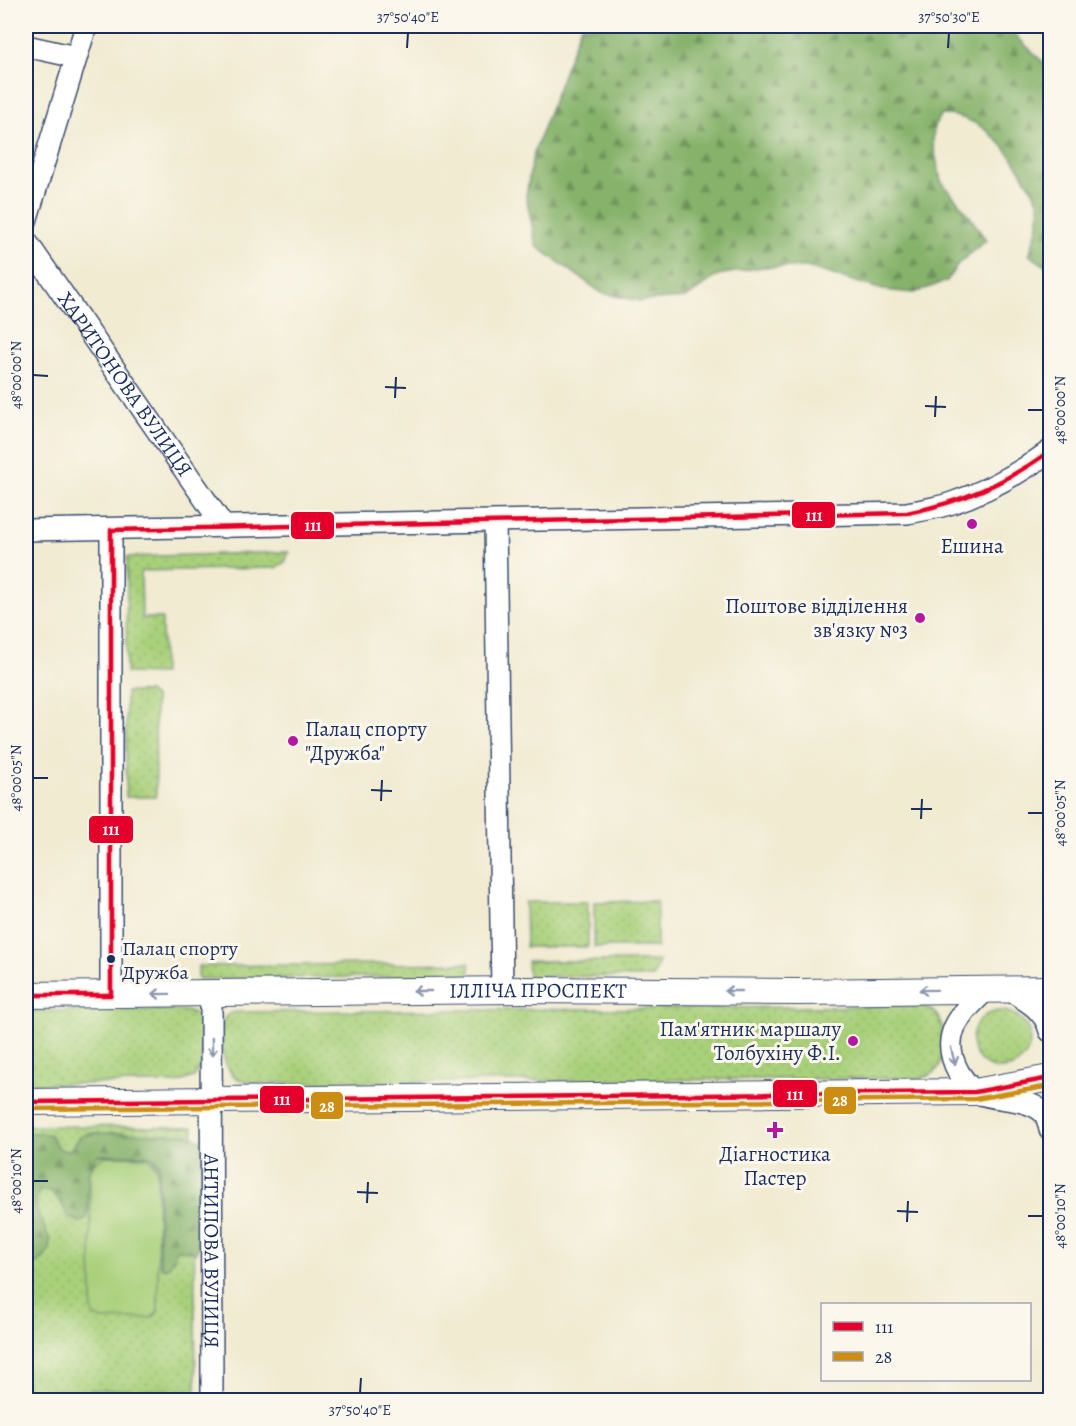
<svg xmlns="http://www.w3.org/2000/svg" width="1076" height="1426" font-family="Alegreya,serif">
	<defs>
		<pattern id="grass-dots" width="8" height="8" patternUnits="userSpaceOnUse" patternTransform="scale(1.5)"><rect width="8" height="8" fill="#a9d07a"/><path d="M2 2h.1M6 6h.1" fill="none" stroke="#91b36c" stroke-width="1.8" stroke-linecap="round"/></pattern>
		<pattern id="forest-firs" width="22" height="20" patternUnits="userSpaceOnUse" patternTransform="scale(1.5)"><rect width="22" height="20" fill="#86b26a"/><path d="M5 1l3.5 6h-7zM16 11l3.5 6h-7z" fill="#6d915a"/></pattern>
	</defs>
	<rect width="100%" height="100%" fill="#fbf7ec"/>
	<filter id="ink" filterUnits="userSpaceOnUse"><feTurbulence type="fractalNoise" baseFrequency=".0167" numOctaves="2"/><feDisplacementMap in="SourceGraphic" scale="12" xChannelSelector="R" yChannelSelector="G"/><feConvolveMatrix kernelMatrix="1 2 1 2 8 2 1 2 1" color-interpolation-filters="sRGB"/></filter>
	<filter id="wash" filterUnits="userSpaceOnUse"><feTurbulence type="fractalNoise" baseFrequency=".008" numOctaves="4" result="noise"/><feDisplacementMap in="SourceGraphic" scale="24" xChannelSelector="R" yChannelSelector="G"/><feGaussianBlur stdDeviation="1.35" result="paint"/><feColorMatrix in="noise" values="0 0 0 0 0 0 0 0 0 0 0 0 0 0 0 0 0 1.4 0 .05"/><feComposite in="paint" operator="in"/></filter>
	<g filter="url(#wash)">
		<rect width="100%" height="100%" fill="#f1ebd2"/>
		<!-- grass -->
		<path fill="url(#grass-dots)" stroke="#62806c" stroke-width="1.5" d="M289 552 285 562 275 568 141 571 142 618H162L163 674 126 673 127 557Z
			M126 692H148L155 698 156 797H126Z
			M657 901V947H594V902Z
			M525 902H588V947H526Z
			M527 961H659L653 977 528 976Z
			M469 963 470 976 198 979V966Z
			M924 1006C931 1009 936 1013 939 1019 945 1030 945 1057 938 1068 934 1074 928 1076 922 1078L258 1083C250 1083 242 1082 235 1077 222 1067 214 1028 227 1015 228 1014 235 1012 236 1012Z
			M176 1010 193 1012 202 1021 201 1066 194 1077 177 1083 26 1084V1011Z
			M972 1040a29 29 0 1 1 58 0a29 29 0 1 1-58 0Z
			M26 1126 193 1127 196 1390H26Z"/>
		<!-- forest -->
		<path fill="url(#forest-firs)" stroke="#507064" stroke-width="1.5" d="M581 26H1006L1046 65 1050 66V269L1029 255C1034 240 1041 220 1039 204 1038 197 1031 189 1028 183 1011 151 981 113 941 115L934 126 933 144 941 181 969 215 986 240 958 264 947 281 914 293 883 290 807 267H763L718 275 686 298 640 301 602 293 536 246 526 196 533 155Z
			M26 1133H41L50 1135C57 1143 57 1153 70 1150L80 1137 90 1133 187 1134 203 1141 202 1242 196 1252C189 1253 182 1248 176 1250L173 1260 168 1268H162L159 1255V1169L153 1158 145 1155H98C83 1169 89 1196 88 1215L85 1220 80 1222 68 1217 61 1202 51 1191H40C38 1194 36 1197 36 1200 33 1219 59 1237 46 1255 41 1262 33 1266 26 1267Z"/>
		<!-- garden -->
		<path fill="#a9d07a" stroke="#62806c" stroke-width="1.5" d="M105 1156 148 1157 157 1169 158 1308 157 1313 151 1318 103 1320 95 1317 92 1311 90 1170 95 1162Z"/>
	</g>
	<g filter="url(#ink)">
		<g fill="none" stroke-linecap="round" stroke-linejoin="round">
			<!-- minor casing -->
			<g stroke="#3b4b6f" stroke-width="24">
				<g id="minor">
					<path d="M26 46 76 57"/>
					<path d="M26 221 86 26"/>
					<path id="s1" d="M26 241 224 527"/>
					<path d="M495 522 502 990"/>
					<path d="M26 530 907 513C922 510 938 508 952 503 988 491 1020 473 1050 451"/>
					<path d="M111 530V995"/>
					<path d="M986 990C960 1014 938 1036 959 1073 963 1079 971 1090 978 1093 998 1101 1028 1097 1044 1113 1047 1117 1049 1125 1050 1130"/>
					<path d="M1009 990C1026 1000 1045 1010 1050 1031"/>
					<path id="s2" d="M211 993 212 1400"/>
				</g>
			</g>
			<!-- major casing -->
			<g stroke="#3b4b6f" stroke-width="28">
				<g id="major">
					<path id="s3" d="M26 995 521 990 800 992 1050 989"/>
					<path d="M26 1102 975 1092 1050 1078"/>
				</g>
			</g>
			<!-- minor -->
			<use href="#minor" stroke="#fff" stroke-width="21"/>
			<!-- major -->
			<use href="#major" stroke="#fff" stroke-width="26"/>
			<!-- bus-1 casing -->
			<g stroke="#fbf7ec" stroke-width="9">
				<path id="bus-1" d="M26 995H111V530L907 513C962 502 1004 484 1050 451
					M26 1102 975 1092 1050 1078"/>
			</g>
			<!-- bus-2 casing -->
			<g stroke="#fbf7ec" stroke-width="9">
				<path id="bus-2" d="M26 1109 975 1099 1050 1086"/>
			</g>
			<!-- bus-1 -->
			<use href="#bus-1" stroke="#e4002b" stroke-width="4.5"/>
			<!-- bus-2 -->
			<use href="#bus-2" stroke="#cb8e13" stroke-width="4.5"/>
		</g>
		<!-- one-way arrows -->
		<defs><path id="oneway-shaft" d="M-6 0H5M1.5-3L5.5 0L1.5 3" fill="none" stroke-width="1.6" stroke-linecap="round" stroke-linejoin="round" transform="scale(1.5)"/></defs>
		<g stroke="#8d97ae">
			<use href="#oneway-shaft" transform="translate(928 990) rotate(179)"/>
			<use href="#oneway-shaft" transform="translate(422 991) rotate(180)"/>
			<use href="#oneway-shaft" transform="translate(733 991) rotate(-180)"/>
			<use href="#oneway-shaft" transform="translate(161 994) rotate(179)"/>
			<use href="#oneway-shaft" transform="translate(212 1047) rotate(89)"/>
			<use href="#oneway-shaft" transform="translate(953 1056) rotate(76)"/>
		</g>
	</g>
	<!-- ticks -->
	<path fill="none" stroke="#1b2f5e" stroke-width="2" d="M407 48 408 33M948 48 949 33M33 375 48 376M385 387 406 388M395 398 396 377M925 406 946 407M1028 410H1043M935 417 936 396M33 778H48M371 790 392 791M381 801 382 780M911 809H932M1028 813H1043M921 819 922 799M33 1181H48M357 1192 378 1193M367 1203 368 1182M897 1211 918 1212M1028 1216H1043M907 1222 908 1201M360 1393 361 1378"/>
	<!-- markers -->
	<g fill="#b5179e" stroke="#fbf7ec" stroke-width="2">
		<circle cx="972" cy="524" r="6"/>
		<circle cx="920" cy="618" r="6"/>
		<circle cx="293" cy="741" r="6"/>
		<circle cx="853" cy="1041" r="6"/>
		<path d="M772 1121h6v6h6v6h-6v6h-6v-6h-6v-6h6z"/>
	</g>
	<circle fill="#1b2f5e" stroke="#fbf7ec" stroke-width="2" cx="111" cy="959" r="5"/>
	<g text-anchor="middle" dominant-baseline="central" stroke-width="6" stroke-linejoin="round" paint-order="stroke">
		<!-- bus labels -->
		<g font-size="20" fill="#1b2f5e" stroke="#fbf7ec" text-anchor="start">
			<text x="122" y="948">Палац спорту<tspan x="122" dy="24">Дружба</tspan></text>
		</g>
		<!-- street labels -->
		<g font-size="21" fill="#1b2f5e" stroke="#fbf7ec">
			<text stroke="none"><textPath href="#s1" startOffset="174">ХАРИТОНОВА ВУЛИЦЯ</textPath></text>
			<text stroke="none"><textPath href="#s3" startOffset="512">ІЛЛІЧА ПРОСПЕКТ</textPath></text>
			<text stroke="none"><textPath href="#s2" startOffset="258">АНТИПОВА ВУЛИЦЯ</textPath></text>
		</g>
		<!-- poi labels -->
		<g font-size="21" fill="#1b2f5e" stroke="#fbf7ec">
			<text x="972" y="546">Ешина</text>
			<text x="908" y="606" text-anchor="end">Поштове відділення<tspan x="908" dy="24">зв'язку №3</tspan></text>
			<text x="305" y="729" text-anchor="start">Палац спорту<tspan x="305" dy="24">"Дружба"</tspan></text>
			<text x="841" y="1029" text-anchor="end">Пам'ятник маршалу<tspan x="841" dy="24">Толбухіну Ф.І.</tspan></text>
			<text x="775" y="1154">Діагностика<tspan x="775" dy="24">Пастер</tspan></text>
		</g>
	</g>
	<g stroke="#fbf7ec" stroke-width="2">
		<rect x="791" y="501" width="45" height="28" rx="6" fill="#e4002b"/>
		<rect x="290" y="511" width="45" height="29" rx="6" fill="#e4002b"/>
		<rect x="88" y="815" width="46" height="29" rx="6" fill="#e4002b"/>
		<rect x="772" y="1079" width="46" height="29" rx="6" fill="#e4002b"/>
		<rect x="259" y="1085" width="46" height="29" rx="6" fill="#e4002b"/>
		<rect x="823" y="1086" width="34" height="29" rx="6" fill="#cb8e13"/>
		<rect x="310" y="1091" width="34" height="29" rx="6" fill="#cb8e13"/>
	</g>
	<g font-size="16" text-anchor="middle" font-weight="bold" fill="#fff">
		<text x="814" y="521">111</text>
		<text x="313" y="531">111</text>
		<text x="111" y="835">111</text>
		<text x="795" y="1100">111</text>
		<text x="282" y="1105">111</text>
		<text x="840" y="1106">28</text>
		<text x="327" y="1112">28</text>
	</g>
	<!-- margin -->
	<rect width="1076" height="1426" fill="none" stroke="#fbf7ec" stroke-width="66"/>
	<!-- legend -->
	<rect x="821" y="1303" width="210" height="78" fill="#fbf7ec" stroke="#a1a7b3" stroke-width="1.5"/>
	<rect x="833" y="1322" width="30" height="9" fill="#e4002b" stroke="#a1a7b3" stroke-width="1.5"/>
	<text x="875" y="1333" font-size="18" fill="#1b2f5e">111</text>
	<rect x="833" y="1352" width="30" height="9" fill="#cb8e13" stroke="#a1a7b3" stroke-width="1.5"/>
	<text x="875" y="1363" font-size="18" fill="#1b2f5e">28</text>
	<rect x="33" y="33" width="1010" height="1360" fill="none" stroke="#1b2f5e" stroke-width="2"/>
	<g font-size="15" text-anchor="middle" fill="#1b2f5e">
		<text x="408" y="22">37°50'40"E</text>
		<text x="949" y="22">37°50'30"E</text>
		<text transform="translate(16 375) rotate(-90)" y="5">48°00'00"N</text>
		<text transform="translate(1060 410) rotate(-90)" y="5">48°00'00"N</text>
		<text transform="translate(16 778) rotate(-90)" y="5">48°00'05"N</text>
		<text transform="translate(1060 813) rotate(-90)" y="5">48°00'05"N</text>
		<text transform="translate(16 1181) rotate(-90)" y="5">48°00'10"N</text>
		<text transform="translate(1060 1216) rotate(-90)" y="5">48°00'10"N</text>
		<text x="360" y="1415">37°50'40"E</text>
	</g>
</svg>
